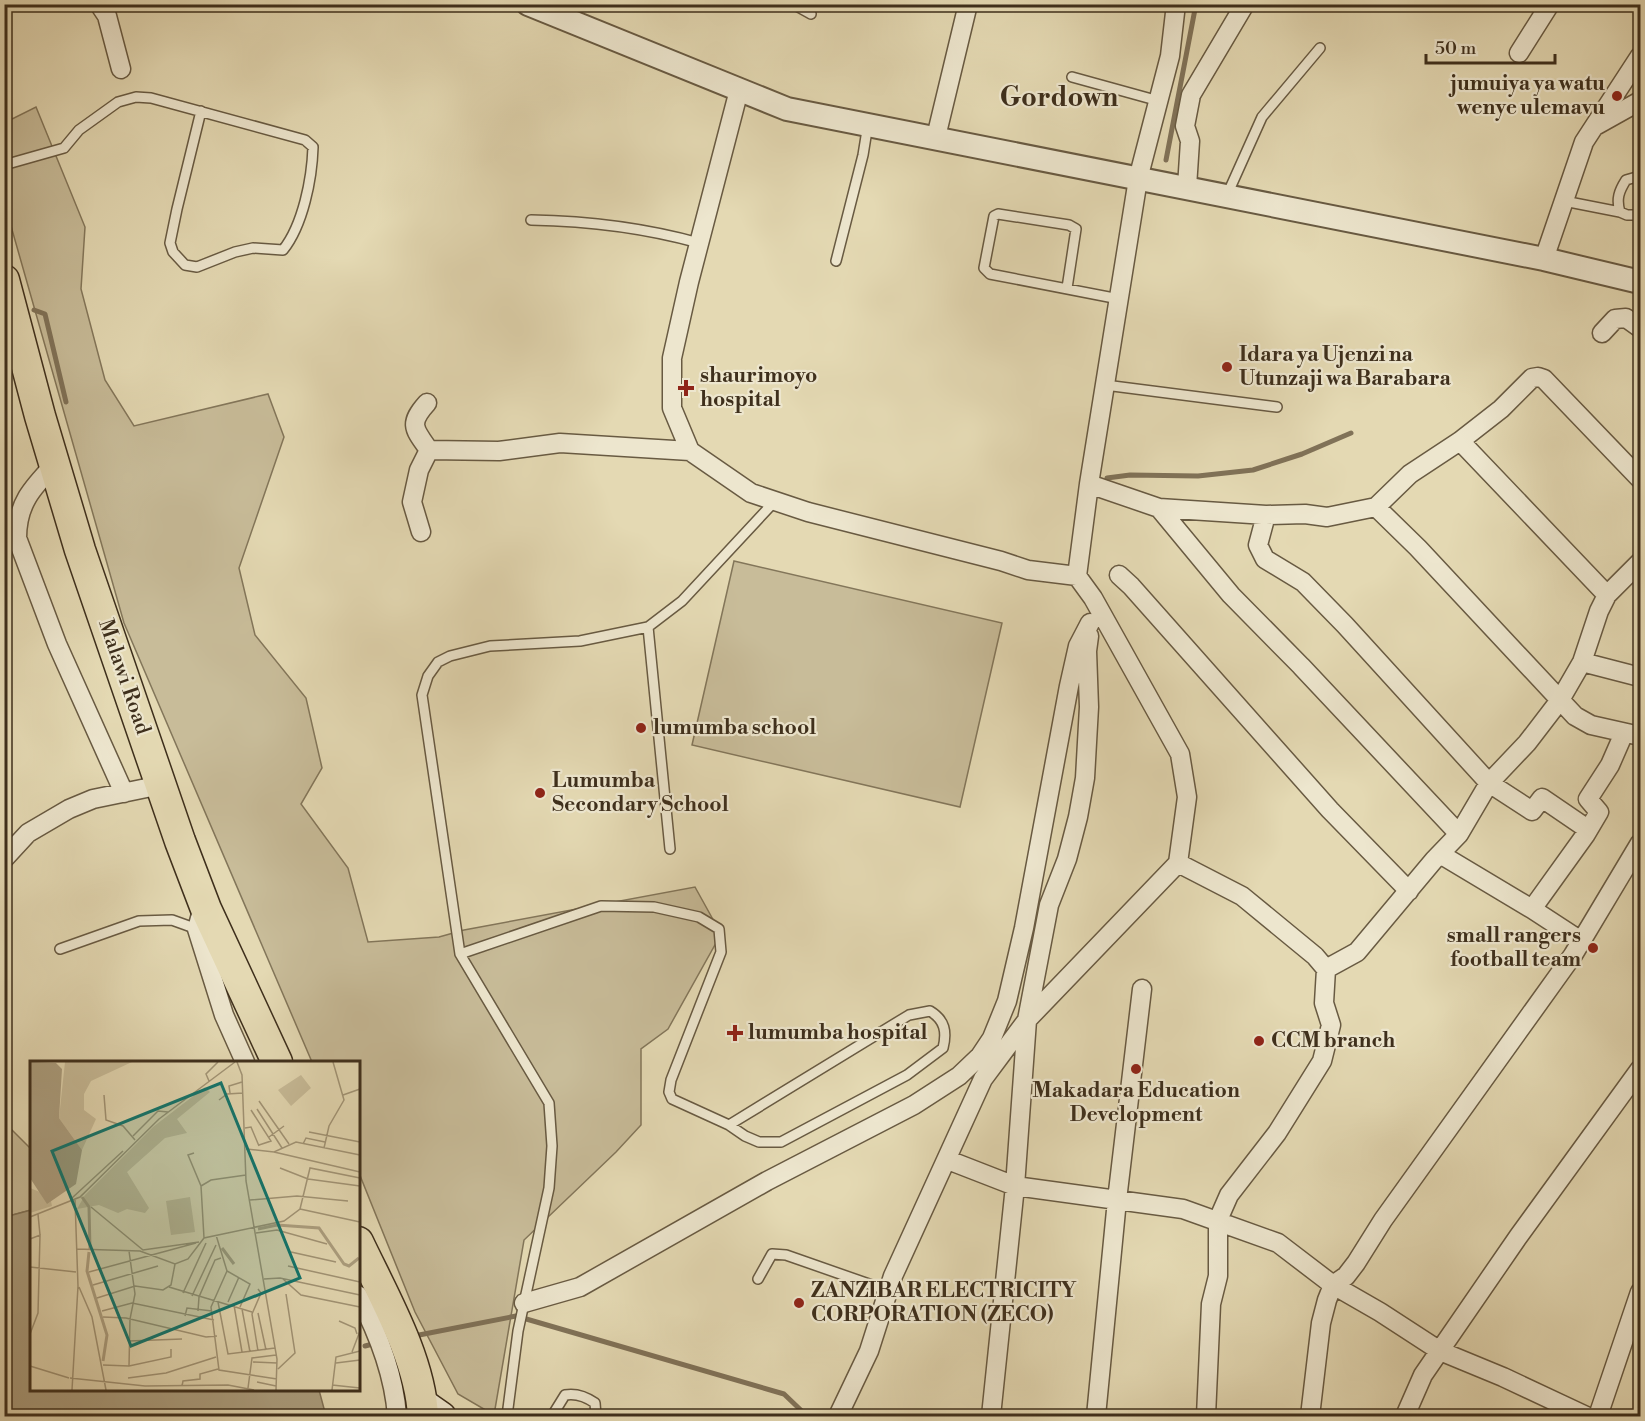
<svg xmlns="http://www.w3.org/2000/svg" width="1645" height="1421" font-family="'Libre Bodoni',serif">
	<rect width="100%" height="100%" fill="#e4d9b3"/>
	<filter id="stains"><feTurbulence type="fractalNoise" baseFrequency=".00333" numOctaves="4"/><feColorMatrix values="0 0 0 0 .2 0 0 0 0 .09 0 0 0 0 .02 0 0 0 .5 -.17"/></filter>
	<radialGradient id="worn" r=".72"><stop offset=".6" stop-color="#630" stop-opacity="0"/><stop offset="1" stop-color="#630" stop-opacity=".3"/></radialGradient>
	<!-- green -->
	<path fill="#c8bc99" stroke="#83765a" stroke-width="1.5" d="M36 107 85 227 81 289 105 380 134 426 268 394 284 437 239 568 255 635 306 698 322 768 301 804 348 868 368 942 439 937 464 930 695 887 721 934 668 1029 641 1049V1125L616 1152 524 1240 494 1415 458 1394 415 1312 359 1173 358 1062H312L124 623 5 205 4 123Z
		M734 561 1002 623 960 807 692 745Z
		M4 1122 32 1150 31 1210 5 1217Z"/>
	<!-- water -->
	<path fill="#ac9f80" stroke="#807258" stroke-width="1.5" d="M31 1210 32 1390H319L326 1416H5V1217Z"/>
	<g fill="none" stroke-linecap="round" stroke-linejoin="round">
		<!-- stream -->
		<path stroke="#807258" stroke-width="5" d="M1166 160 1196 4
			M34 310 45 314 66 402
			M1107 478 1130 475 1198 476 1253 470 1302 454 1351 433
			M414 1336 516 1316 784 1394 807 1416
			M365 1346 373 1344"/>
		<!-- service casing -->
		<g stroke="#685a42" stroke-width="12">
			<path id="service" d="M793 4 811 14
				M1072 77 1159 101
				M4 165 64 148 79 130 118 102 136 97 151 98 305 140 313 147C312 179 303 225 283 250L253 248 235 252 197 267 185 265 173 252 170 243 177 209 201 111
				M1640 176 1626 180C1619 191 1616 199 1620 212L1627 215H1640
				M1227 195 1262 117 1320 48
				M1564 201 1620 212
				M531 220C587 221 645 228 699 243
				M836 261 863 155 868 124
				M1067 288 1076 229 1069 225 998 214 994 216 984 268 990 274 1119 299
				M1105 385 1277 407
				M648 627 670 849
				M60 949 139 921 172 920 197 929
				M460 954 601 906 654 907 699 917 719 929 721 952 671 1080 669 1092 672 1099 729 1125 745 1136 759 1142H781L907 1075 943 1048C947 1032 945 1020 930 1011L909 1015 729 1125
				M758 1279 772 1254 786 1255 889 1291
				M507 1416 518 1331 549 1188 552 1146 549 1103 460 954 422 695 428 676 438 662 450 656 490 646 580 641 648 627 682 601 775 501
				M552 1416 565 1395C576 1393 585 1396 595 1403L596 1416"/>
		</g>
		<!-- minor casing -->
		<g stroke="#685a42" stroke-width="21">
			<path id="minor" d="M99 4 107 16 121 69
				M1519 53 1550 4
				M1597 125 1640 101
				M936 137 968 4
				M1187 187 1190 141 1185 126 1191 95 1245 4
				M1544 259 1584 142 1640 56
				M1602 333 1615 319 1626 318 1640 328
				M427 403C408 424 414 429 429 450L499 451 560 443 690 451 751 493 808 512 1001 561 1028 570 1077 576
				M1460 441 1607 595
				M690 451 672 408V358L689 282 739 90
				M54 465C32 488 17 504 17 538L57 644 124 793
				M1089 484 1159 508 1266 515 1305 514 1327 517 1376 507 1410 474 1460 441 1501 409 1532 378 1538 377 1544 379 1640 479
				M1376 507 1418 548 1575 716 1591 725 1640 736
				M1159 508 1231 595 1301 666 1459 834
				M1266 515 1258 545 1265 559 1303 582 1345 625 1489 783 1532 811 1542 798 1586 828V834
				M421 532 412 502 419 470 429 450
				M1119 575 1131 586 1330 810 1409 891
				M1582 662 1640 677
				M1440 854 1532 909
				M4 859 28 833 69 809 93 799 161 785
				M1178 863 1242 896 1315 956 1326 969 1324 1003 1331 1025 1322 1061 1277 1133 1229 1195 1218 1220V1276L1211 1304 1206 1416
				M206 909 200 918 197 929 224 1015 245 1062
				M1581 941 1532 909 1586 834 1599 812 1588 799 1610 765 1624 733
				M1326 969 1357 952 1434 860 1459 834 1489 783 1527 743 1560 700 1582 662 1599 611 1607 595 1640 562
				M948 1160 1015 1186 1183 1209 1278 1243 1333 1285 1380 1312 1440 1351 1503 1377 1586 1416
				M358 1295C377 1331 394 1375 397 1416
				M524 1303 580 1287 767 1181 914 1105 959 1076 980 1056 992 1038 1007 1001 1024 928 1069 686 1078 646 1090 623
				M838 1416 869 1351 893 1276 983 1079 1027 1020 1178 863 1187 797 1180 754 1093 598 1077 576 1089 484 1138 179 1170 56 1176 4
				M991 1416 1015 1186 1027 1020 1049 905 1067 859 1078 817 1085 778 1089 707 1087 651 1089 636
				M1096 1416 1117 1200 1142 989
				M1310 1416 1321 1323 1327 1300 1333 1285 1346 1276 1356 1263 1383 1220 1573 955 1640 843
				M1405 1416 1423 1375 1518 1237 1640 1069
				M1598 1416 1640 1292"/>
		</g>
		<!-- tertiary casing -->
		<g stroke="#685a42" stroke-width="26">
			<path id="tertiary" d="M528 4 787 109 1544 259 1640 282"/>
		</g>
		<!-- secondary casing -->
		<g stroke="#3e2f1c" stroke-width="30">
			<path id="secondary" d="M422 1402 442 1416"/>
		</g>
		<!-- primary casing -->
		<g stroke="#3e2f1c" stroke-width="33">
			<path id="primary" d="M4 280 40 416 80 550 180 841 206 909 277 1062
				M358 1242C383 1295 420 1358 423 1416"/>
		</g>
		<!-- service -->
		<use href="#service" stroke="#ede6ce" stroke-width="9"/>
		<!-- minor -->
		<use href="#minor" stroke="#ede6ce" stroke-width="18"/>
		<!-- tertiary -->
		<use href="#tertiary" stroke="#ede6ce" stroke-width="22"/>
		<!-- secondary -->
		<use href="#secondary" stroke="#ede6ce" stroke-width="27"/>
		<!-- primary -->
		<use href="#primary" stroke="#e4d9b3" stroke-width="30"/>
	</g>
	<!-- markers -->
	<g fill="#8f2418" stroke="#ede6ce" stroke-width="2">
		<circle cx="1617" cy="96" r="6"/>
		<circle cx="1227" cy="367" r="6"/>
		<path d="M683 379h6v6h6v6h-6v6h-6v-6h-6v-6h6z"/>
		<circle cx="641" cy="728" r="6"/>
		<circle cx="540" cy="793" r="6"/>
		<circle cx="1593" cy="948" r="6"/>
		<path d="M732 1024h6v6h6v6h-6v6h-6v-6h-6v-6h6z"/>
		<circle cx="1259" cy="1041" r="6"/>
		<circle cx="1136" cy="1069" r="6"/>
		<circle cx="799" cy="1303" r="6"/>
	</g>
	<g text-anchor="middle" dominant-baseline="central" stroke-width="4.5" stroke-linejoin="round" paint-order="stroke">
		<!-- poi labels -->
		<g font-size="21" font-weight="bold" fill="#3e2f1c" stroke="#ede6ce" text-anchor="start">
			<text x="1605" y="84" text-anchor="end">jumuiya ya watu<tspan x="1605" dy="24">wenye ulemavu</tspan></text>
			<text x="1239" y="355">Idara ya Ujenzi na<tspan x="1239" dy="24">Utunzaji wa Barabara</tspan></text>
			<text x="700" y="376">shaurimoyo<tspan x="700" dy="24">hospital</tspan></text>
			<text x="653" y="728">lumumba school</text>
			<text x="552" y="781">Lumumba<tspan x="552" dy="24">Secondary School</tspan></text>
			<text x="1581" y="936" text-anchor="end">small rangers<tspan x="1581" dy="24">football team</tspan></text>
			<text x="748" y="1033">lumumba hospital</text>
			<text x="1271" y="1041">CCM branch</text>
			<text x="1136" y="1091" text-anchor="middle">Makadara Education<tspan x="1136" dy="24">Development</tspan></text>
			<text x="811" y="1291">ZANZIBAR ELECTRICITY<tspan x="811" dy="24">CORPORATION (ZECO)</tspan></text>
		</g>
		<!-- street labels -->
		<g font-size="21" fill="#3e2f1c" stroke="#ede6ce">
			<text transform="translate(124 677) rotate(71)">Malawi Road</text>
		</g>
		<!-- district labels -->
		<g font-size="27" font-weight="bold" fill="#3e2f1c" stroke="#ede6ce">
			<text x="1059" y="98">Gordown</text>
		</g>
	</g>
	<!-- overview -->
	<g transform="translate(30 1061)">
		<rect width="330" height="330" fill="#e4d9b3"/>
		<path d="M35 1H102L61 20 54 33V49L66 58 52 89 29 57ZM271 14 281 27 261 45 248 29ZM175 26 180 31 147 58 157 72 135 77 97 111 119 147 115 152 97 148 88 152 69 144 47 148 55 134 123 66ZM0 127 20 135 22 145 0 152ZM160 136 165 171 141 174 136 140Z" fill="#c8bc99"/>
		<path d="M0 1 26 2 32 8 29 57 52 89 46 123 17 143 0 117Z" fill="#ac9f80"/>
		<path fill="none" stroke="#ac9f80" stroke-width="3" d="M52 136 59 146 60 188M228 168 247 164 289 167 314 203 319 205 329 197M192 187 204 203M59 191 57 210 77 274 73 300"/>
		<path fill="none" stroke="#a29577" stroke-width="1.5" d="M207 1 212 14 216 120 247 298 246 329M179 20 176 13 188 1M200 32 199 25 212 21M74 34 76 59 93 65 105 79M313 34 330 28M189 39 197 33 213 32M229 40 259 83M227 48 252 87M221 49 241 80 229 84M215 67 221 66 229 85M279 71 330 81M103 75 128 50 138 51M239 76 254 65M273 83 276 77 295 81M294 87 299 65 314 39 303 1M216 88 244 91 266 81 330 94M244 91 330 111M164 92 158 94 171 125 174 177M250 107 278 118 330 125M171 125 181 119 216 114M42 137 93 90M220 139 267 135 318 140M61 146 113 189 169 181M270 148 330 161M8 153 10 174M0 156 50 136 129 58 205 1M226 172 247 169 297 183M186 174 197 210 220 223 210 246M0 178 10 174 8 252 0 273M46 188 110 190 145 203 158 198 174 177 254 160 270 148 280 107 330 117M99 190 105 233 100 258 99 305M261 191 306 201M258 205 330 221M0 206 46 211M197 210 181 246 189 309 247 318M59 211 166 182M234 218 250 217 330 234M253 218 271 234 330 246M63 224 128 205M49 226 62 256 76 329M139 226 222 251M153 232 176 182M162 235 186 184M67 237 105 225 133 229 141 224 145 203M188 241 198 293 245 287M198 241 209 216M204 244 212 291M212 248 220 291M72 250 102 242 184 259M168 250 169 236 185 199 191 197M228 252 236 289M155 255 157 247 182 250M73 256 96 257 176 276 187 275M309 260 325 267 327 273M99 280 152 278M228 290 222 253 231 232 228 228M322 291 330 270M223 301 247 302M306 302 330 299M73 304 99 305 141 296V288M0 305 39 317M248 308 265 292 256 233M40 317 115 325 198 324 224 329M98 317 136 312 186 296M227 321 246 325M302 324 330 327M152 325 153 320 170 318V313L188 308M218 327 222 297 246 294M42 329 48 225 45 139M302 329 306 296 330 290"/>
		<path fill="#0f766e" fill-opacity="0.15" stroke="#0f766e" stroke-width="3" d="M191 22 270 217 101 285 22 90Z"/>
		<rect width="330" height="330" fill="none" stroke="#3e2f1c" stroke-width="3"/>
	</g>
	<!-- margin -->
	<rect width="1645" height="1421" fill="none" stroke="#e4d9b3" stroke-width="24"/>
	<rect x="6" y="6" width="1633" height="1409" fill="none" stroke="#3e2f1c" stroke-width="3"/>
	<rect x="12" y="12" width="1621" height="1397" fill="none" stroke="#3e2f1c" stroke-width="1.5"/>
	<!-- scale -->
	<path d="M1426 54v9h129v-9" fill="none" stroke="#3e2f1c" stroke-width="3"/>
	<text x="1435" y="54" font-size="18" fill="#3e2f1c" stroke="#ede6ce" stroke-width="4.5" paint-order="stroke">50 m</text>
	<rect width="100%" height="100%" filter="url(#stains)"/>
	<rect width="100%" height="100%" fill="url(#worn)"/>
</svg>
